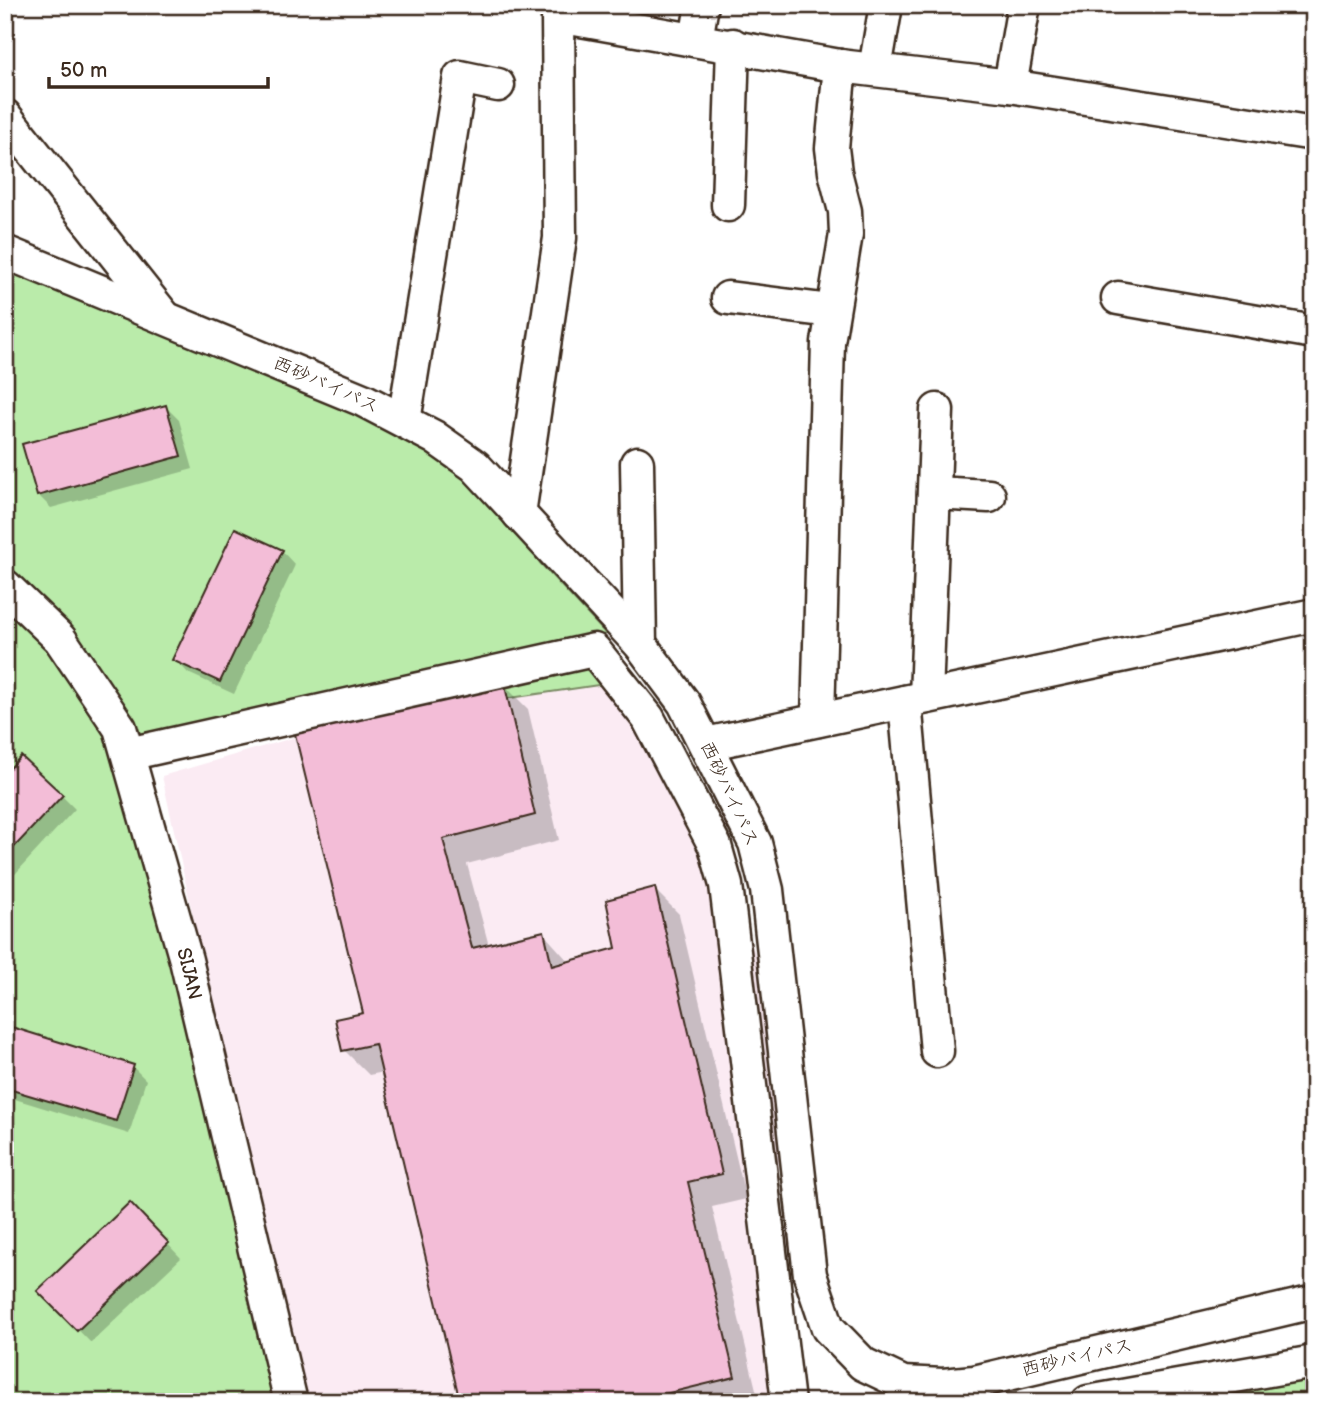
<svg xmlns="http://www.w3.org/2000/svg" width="1319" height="1407" font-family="'Balsamiq Sans','Klee One',sans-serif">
	<rect width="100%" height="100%" fill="#fff"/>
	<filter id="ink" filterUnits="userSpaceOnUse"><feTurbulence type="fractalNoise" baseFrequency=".0143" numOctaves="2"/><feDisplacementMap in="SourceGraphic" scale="14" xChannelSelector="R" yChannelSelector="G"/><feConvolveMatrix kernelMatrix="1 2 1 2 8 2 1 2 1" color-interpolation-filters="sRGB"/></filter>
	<g filter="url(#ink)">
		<!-- built -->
		<path fill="#fbebf3" d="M594 650 715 846 783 1028 775 1290 807 1402H300L162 776Z"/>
		<!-- green -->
		<path fill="#baebaa" stroke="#7a8a64" stroke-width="2" d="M5 252 475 466 540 563 606 634 591 638 619 682 136 753 295 1402H5Z
			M1314 1363V1402H1112Z"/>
		<!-- shadow -->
		<path fill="#0003" d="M166 407 179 420 193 469 51 508 38 495Z
			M282 551 295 565 234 694 188 673 175 659Z
			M503 684 528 709 559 840 467 864 489 946 543 933 570 963 618 950 654 889 679 914 746 1199 712 1207 759 1402H462L384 1072 369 1075 344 1050 366 1014Z
			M5 776 62 796 75 809 5 885Z
			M5 1027 133 1067 146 1080 129 1134 5 1096Z
			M143 1218 181 1258 91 1343 40 1291Z"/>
		<!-- building -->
		<path fill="#f3bdd7" stroke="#3b2a1e" stroke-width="2" d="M166 405 181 456 37 496 22 444Z
			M235 528 283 550 220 682 172 660Z
			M504 682 535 815 443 839 472 948 544 931 552 966 616 948 606 900 655 887 722 1174 688 1182 735 1377 632 1402H460L375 1044 342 1051 335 1019 363 1013 294 730Z
			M21 756 63 795 5 857V774Z
			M5 1025 134 1065 116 1121 5 1088Z
			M130 1202 169 1243 77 1331 37 1291Z"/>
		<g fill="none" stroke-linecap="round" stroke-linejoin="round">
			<!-- minor casing -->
			<g stroke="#3b2a1e" stroke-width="37">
				<g id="minor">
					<path d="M696 40 702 5"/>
					<path d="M875 69 886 5"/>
					<path d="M1010 86 1024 5"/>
					<path d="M5 116 163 315"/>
					<path d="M728 205 733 45"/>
					<path d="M5 252 363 400 434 437 475 466 640 644 684 703 755 843 767 890 810 1275 828 1328 863 1364 903 1383 943 1385 974 1382 1314 1302"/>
					<path d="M728 298 831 311"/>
					<path d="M1118 298 1314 332"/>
					<path d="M404 421 460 77 498 85"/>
					<path d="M637 463 640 644"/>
					<path d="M934 493 989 496"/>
					<path d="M519 514 560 238 558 16 840 66 1010 86 1314 134"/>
					<path id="s1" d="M5 586 60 639 120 728 186 960 291 1402"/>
					<path d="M926 697 937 410"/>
					<path d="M905 702 937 1051"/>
					<path d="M818 720 828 342 846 234 845 211 835 172 832 148 840 66"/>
					<path d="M706 744 1314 615"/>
					<path d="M128 754 594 650 648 718 715 846 726 885 788 1402"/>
					<path d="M1088 1402 1314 1362"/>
				</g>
			</g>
			<!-- minor -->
			<use href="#minor" stroke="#fff" stroke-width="32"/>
		</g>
	</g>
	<g text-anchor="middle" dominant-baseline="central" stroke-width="6" stroke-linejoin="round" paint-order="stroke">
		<!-- street labels -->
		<g font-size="19" fill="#3b2a1e" stroke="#fff">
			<text transform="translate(326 385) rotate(24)">西砂バイパス</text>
			<text transform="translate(729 794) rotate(65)">西砂バイパス</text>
			<text stroke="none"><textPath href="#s1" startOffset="439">SIJAN</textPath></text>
			<text transform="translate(1077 1358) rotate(-13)">西砂バイパス</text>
		</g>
	</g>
	<!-- margin -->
	<rect width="1319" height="1407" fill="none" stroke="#fff" stroke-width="28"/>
	<rect x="14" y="14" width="1291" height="1379" fill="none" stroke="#3b2a1e" stroke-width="2.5" filter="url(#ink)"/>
	<!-- scale -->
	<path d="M49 77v10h219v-10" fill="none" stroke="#3b2a1e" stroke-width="3.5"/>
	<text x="60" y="77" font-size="21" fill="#3b2a1e" stroke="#ffffff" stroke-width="5" paint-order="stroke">50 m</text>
</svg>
